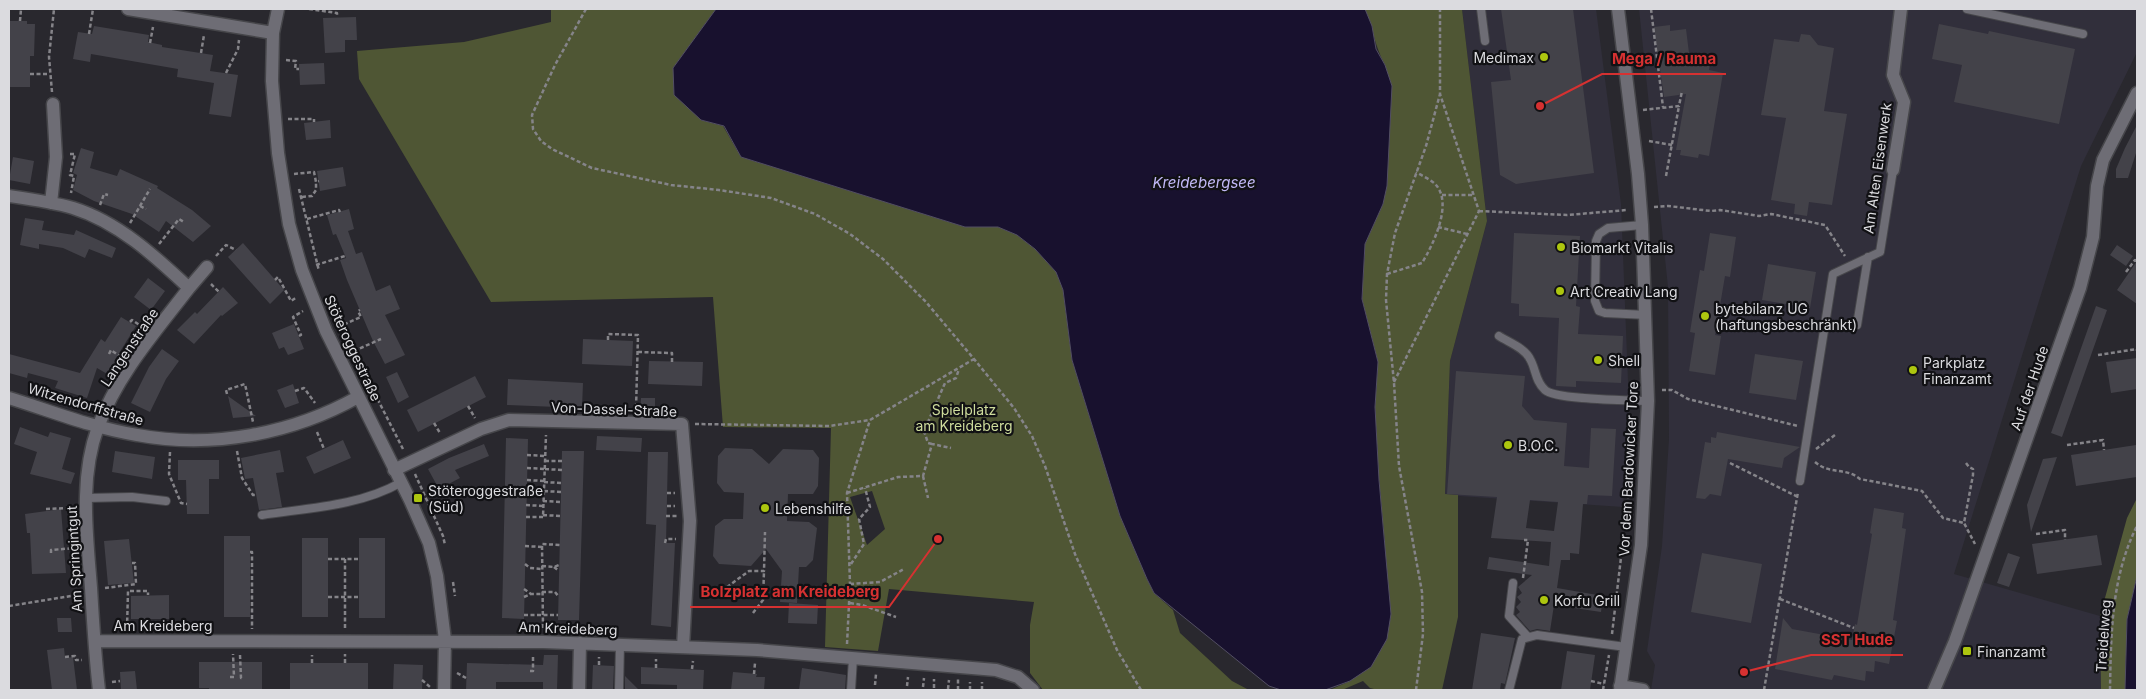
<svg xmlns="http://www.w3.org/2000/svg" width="2146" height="699" font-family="Inter,sans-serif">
	<rect width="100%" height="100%" fill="#29282e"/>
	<!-- built -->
	<path fill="#312f3b" d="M1462 9H1596L1621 204 1629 406 1623 507 1445 495 1450 361 1487 221Z
		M1639 9H2137V52L2081 166 1954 574 2100 616 2101 690H1651L1655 665 1647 651 1662 546 1669 439 1668 287Z"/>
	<!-- green -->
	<path fill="#4f5634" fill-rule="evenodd" d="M551 9H716L673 68 701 120 723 126 741 157 965 227H998L1017 235 1035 249 1056 272 1063 290 1072 360 1120 516 1147 579 1154 593 1173 610 1180 633 1232 681 1249 690H1043L1030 673V625L1034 602 889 589 878 651 825 647 831 428 723 427 713 297 491 302 359 79 357 51 464 42 551 22ZM872 491 885 529 867 545 850 497Z
		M1365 9H1462L1487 221 1450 361 1445 494 1458 495V617L1442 690H1378L1370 688 1363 681 1342 690 1332 689 1350 681 1385 544 1379 480 1375 407 1378 362 1362 299 1365 244 1383 204 1385 65C1375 47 1373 28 1365 9Z"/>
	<!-- forest -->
	<path fill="#555c38" d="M2137 498V576L2127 619 2125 690H2101L2100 616 2127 518Z"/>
	<!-- water -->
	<path fill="#18112e" stroke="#524e63" d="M716 9H1365L1372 26 1376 49 1385 65 1392 86 1387 186 1383 204 1365 244 1362 299 1378 362 1375 407 1379 480 1391 614 1387 639 1371 667 1350 681 1325 690H1281L1269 686 1154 593 1147 579 1120 516 1072 360 1063 290 1056 272 1035 249 1017 235 998 227H965L741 157 724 126 701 120 674 95 673 68Z
		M2137 576V690H2125L2127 619Z"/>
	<!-- building -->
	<path fill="#434249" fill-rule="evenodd" d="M1501 9H1573L1594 173 1516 184 1500 175 1491 82 1511 80Z
		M356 17 357 40H345V52L325 53 323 18Z
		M9 21H27V24H35L34 56H30V87H9Z
		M1939 24 1988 34 1989 31 2075 49 2059 124 1954 102 1962 65 1932 59Z
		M1670 25V31L1686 29 1690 61 1710 64 1709 70 1723 73 1709 156 1699 154 1698 158 1680 155 1681 150H1676L1686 94 1664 97 1654 27Z
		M94 26 149 35 148 42 162 45V47L213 55 210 71 238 75 231 117 209 114 214 83 177 77 178 69 91 54 90 62 73 59 78 32 92 34Z
		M1801 34 1810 35 1818 45 1834 48 1824 111 1847 114 1832 205 1809 202 1807 216 1794 214 1795 204 1771 200 1786 118 1761 115 1774 39 1799 42Z
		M324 63 325 84 300 85 299 64Z
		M330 120 331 138 306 140 304 123Z
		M2137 125V150L2128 178H2116V169L2125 148Z
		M81 148 94 152 90 168 117 176 120 169 158 186 157 188 192 210 211 226 193 242 166 221 159 232 132 214 94 201 73 190 77 175 73 173Z
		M13 157 34 161 30 184 9 180Z
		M343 167 346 186 320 191 317 171Z
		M349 209 354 229 348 231 356 254 362 252 376 291 390 285 400 309 385 315 405 355 385 364 373 341 347 280 340 260 346 258 336 234 333 235 327 215Z
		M25 218 44 221 42 230 74 235 76 230 116 248 112 258 89 249 85 258 63 248 39 244V249L20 245Z
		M1514 233 1580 236 1576 306 1580 307 1578 334 1623 336 1621 383 1576 381V387L1556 386 1559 318 1519 316V304L1511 303Z
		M1710 233 1736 237 1730 277 1725 276 1715 335 1721 336 1715 375 1689 371 1695 333 1690 332 1700 270 1704 271Z
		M243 243 284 290 270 304 228 257Z
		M2117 245 2133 256 2126 266 2110 255Z
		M2137 261V304L2117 290Z
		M1768 264 1816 272 1810 308 1762 300Z
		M148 278 165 291 151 310 134 297Z
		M223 287 238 303 222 316 221 315 194 344 177 330 195 312 197 314Z
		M2096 306 2107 310 2062 437 2051 433Z
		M121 317 136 326 116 358 118 359 109 375 97 368 87 398 55 388 58 381 28 373 27 378 9 373V354L80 373 101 339 105 342Z
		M294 324 304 349 288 355 284 347 279 349 272 333Z
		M583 339 633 341 632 366 582 364Z
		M162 349 179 361 166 379 150 412 131 403 149 367Z
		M1755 354 1803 361 1796 400 1749 393Z
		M2137 358V389L2111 393 2106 362Z
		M649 361 703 362 702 386 648 384Z
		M1456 371 1525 376 1522 406 1529 414 1534 420 1567 423 1564 466 1589 468 1591 428 1616 429 1612 496 1588 495 1587 504H1583L1579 554 1570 553V560H1561L1557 588 1603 596 1601 612 1554 605 1550 631 1537 629 1530 631 1516 615 1520 612 1516 607 1521 602 1517 597 1522 593 1518 587 1532 575 1487 569 1489 557 1549 566 1551 542 1491 538 1497 497 1447 494ZM1530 500 1558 502 1554 531 1526 528Z
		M397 372 409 397 398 403 386 377Z
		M475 376 486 397 418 432 407 410Z
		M508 379 583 383 582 408 507 405Z
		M293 384 299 403 285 408 277 390Z
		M228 396 256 416 233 418Z
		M641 398H655V415H640Z
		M20 427 48 437 50 432 71 438 62 469 75 473 71 484 30 474 37 452 14 444Z
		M1717 432 1800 447 1784 458 1782 468 1728 459 1721 496 1710 494 1705 499 1696 498 1705 442 1711 443V437L1716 438Z
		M597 436 642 438 641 452 596 450Z
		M506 438 528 439 524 619 502 618Z
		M343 440 351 458 314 474 306 457Z
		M484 444 489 456 455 470 460 478 439 489 428 469 449 458Z
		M2136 445 2137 477 2076 486 2071 455Z
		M725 448 752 449 769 464 783 449 813 450 819 458 818 486 813 494H788L787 521 809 522 817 528 813 560 806 567H799L797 603 780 602 782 571 766 549 751 566 719 564 713 556 715 526 724 519H743L744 493 724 492 717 483 718 456Z
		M280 450 284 472 276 473 282 507 259 510 253 478 245 479 241 458Z
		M115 451 155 457 152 479 112 472Z
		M562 451H584L579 620H558Z
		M648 452H668L666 543H675L671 627 651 625 656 525 646 524Z
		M2057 457 2031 532 2027 505 2043 459Z
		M178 460H219V479H209V514H187L186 480H178Z
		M1874 508 1904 513 1902 528 1906 529 1893 620 1897 621 1889 664 1875 661 1874 672 1866 671 1865 681 1834 675 1832 680 1775 669 1783 618 1792 629 1852 640 1855 624 1857 625 1872 534 1870 533Z
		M61 509 66 573 32 574 30 533H27L25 514Z
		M2097 535 2102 565 2037 574 2032 544Z
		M224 536H250V617H224Z
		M302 538H328V617H302Z
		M359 538H385V618H359Z
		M129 539 134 583 108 585 104 541Z
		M1702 553 1762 564 1751 623 1691 612Z
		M2008 553 2020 557 2009 587 1997 583Z
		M169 595V619H131V596Z
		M789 603 818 605 817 624 788 623Z
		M57 618H71L72 632H58Z
		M1481 633 1515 638 1505 684 1501 683 1500 690H1472Z
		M64 648 65 658 73 657 77 690H52L47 650Z
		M1567 651 1595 655 1590 690H1561Z
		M544 655H558L557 690H543V682H496V690H466L467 663 543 665Z
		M199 662H262V690H209V688H199Z
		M290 663H368V690H290Z
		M394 664 423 665 422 690H393Z
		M593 665 614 666 613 690H592Z
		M641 667 704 670 703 690H677V685L641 684Z
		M802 668 846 675 845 690H799Z
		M135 671 137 690H121L120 672Z
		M733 672 757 674 756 677H765L764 690H731Z
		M625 676 639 690H625Z"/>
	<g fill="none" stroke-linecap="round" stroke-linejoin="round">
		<!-- lane casing -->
		<g stroke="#46464a" stroke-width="10">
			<path id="lane" d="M1481 9 1485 41
				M1967 9 2083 34
				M1642 225 1608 228 1599 234 1596 241 1595 301 1599 311 1605 313 1647 315
				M1857 325 1868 257
				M1499 336C1508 342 1525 348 1530 359 1536 369 1535 381 1545 390 1556 400 1629 400 1648 401
				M1800 481 1833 274 1880 252 1893 170
				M86 498 132 497 166 501
				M262 515C308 508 359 506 400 483
				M1513 583 1509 616 1528 637
				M619 690 620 644
				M851 690 853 658
				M1509 690 1522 639 1537 635 1626 647"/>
		</g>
		<!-- street casing -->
		<g stroke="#46464a" stroke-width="15">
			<path id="street" d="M128 9 273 33
				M278 9 273 33 272 81 278 153 289 224 302 270 326 331 410 500 429 543 437 576 445 640 444 690
				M1893 170 1904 102 1893 75 1901 9
				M9 196C30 199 52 202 73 208 118 222 155 256 189 288 156 331 117 375 98 427 79 478 87 535 91 588 93 622 95 656 99 690
				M51 203 56 157 53 104
				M189 288 207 267
				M9 398C51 411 93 428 137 435 212 449 292 434 358 397
				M394 470 481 429 509 420 682 424 690 521 683 647
				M95 641 543 642 757 650 996 670 1018 677 1033 690
				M579 690 580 643"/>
		</g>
		<!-- secondary casing -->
		<g stroke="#46464a" stroke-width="15">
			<path id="secondary" d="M1618 9 1638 174 1642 225 1648 401 1641 545 1620 690
				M1620 686 1643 690
				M1934 690 1955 641 2080 288 2093 237 2097 186 2103 160 2137 93"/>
		</g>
		<!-- path -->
		<path stroke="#858489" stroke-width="2.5" stroke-dasharray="4 2.5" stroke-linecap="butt" d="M309 9 337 13V17
			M586 9 555 65 532 115 533 129 541 141 552 149 592 168 671 185 719 190 771 198 815 214 850 234 883 259 926 302 974 359 1014 408 1032 436 1045 466 1075 554 1117 650 1141 690
			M1651 9 1663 107
			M20 21 21 9
			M89 34 93 9
			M150 43 153 27
			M201 53 204 35
			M286 60 296 61 295 69H299
			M226 73 238 49 239 40
			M30 74H49
			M52 92 49 57 54 9
			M1643 110 1679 106 1682 91
			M288 119H314V122
			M1649 141 1672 145
			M70 154H75L70 175 74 176 71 193
			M294 174 314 172 316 182 319 181
			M1666 176 1679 106
			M299 189 319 271
			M1442 195H1473
			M302 197 312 196 316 190V182
			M100 205 104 194 108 195
			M140 206 146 209
			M1654 207 1668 206 1711 211 1720 210 1759 216 1771 214 1825 225 1845 256
			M1479 211 1567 215 1627 210
			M307 219 339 210 340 212
			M130 223 150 189
			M1438 227 1467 234
			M159 244 179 219 184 222
			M216 256 226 245 236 250
			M316 265 345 256
			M2126 272 2135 260 2137 262
			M1387 274 1422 263C1433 245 1453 204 1436 185 1432 180 1422 176 1416 172
			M275 280 278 277 291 301 297 297
			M211 284 219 292
			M130 322 132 320 141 326
			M338 327 361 317 358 311 360 310
			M299 336 301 335 293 317 303 311
			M608 340V334L638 335 636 409
			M351 347 404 451
			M354 351 381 339
			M638 352 672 353V362
			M109 354 111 350 121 357
			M2098 355 2137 349V351
			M1394 382 1479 211 1440 94
			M1662 390H1672L1688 399 1798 426
			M295 391 304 388 315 403
			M227 394 226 390 245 384 253 422
			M468 406 475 418
			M434 423 440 433
			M695 424 829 426 870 420 974 359
			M317 432 324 449
			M932 444 928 443 924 431 945 383 956 378 959 369
			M2067 445 2103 440 2104 450
			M1816 449 1835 435
			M237 451 242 478 253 495H256
			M170 452 169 474 181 503 187 504
			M527 455 545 456
			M545 461H562
			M1815 462C1830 475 1846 467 1860 479L1922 491 1943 518 1964 523
			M1730 463 1798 497
			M1966 463 1969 467 1973 469V475L1964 523 1975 544
			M527 468 545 469
			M545 469 562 470
			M415 474 443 536 445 545
			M923 476 928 498
			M527 480 544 481
			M544 482 561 483
			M544 491 561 492
			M526 492 544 493
			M667 493H675
			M847 493 898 477 923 476 932 444 951 448
			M543 501 561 502
			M526 505 543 506
			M667 506H675
			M46 509 72 508
			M543 515 560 516
			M666 516H677
			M526 517H543L546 435
			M2036 534 2065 530V540
			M665 543 666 539H676
			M525 546 542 547
			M250 552H252V629
			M51 553V550L75 548
			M328 559H345
			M525 564 530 568 542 569
			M851 564 864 544 859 519 870 507 865 488
			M542 566 554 567 559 565
			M554 567 559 571
			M1523 578 1528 540H1524
			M453 582 455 596
			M850 584 880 582 904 569
			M727 587 749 571H764L765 532
			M105 588 136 584 135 563H132
			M524 589 531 594
			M542 592H555L559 597
			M328 597H359
			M524 597 531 594H542
			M1780 599 1854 628
			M850 603 862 605 896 617
			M9 606 77 595
			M753 613 763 600 764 571
			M524 615H558
			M127 628 128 591H148V595
			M345 628V559H359
			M543 628 542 544 560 545
			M1612 634 1628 498
			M847 644 850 584 847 493 870 420
			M240 655 241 678H244
			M65 657 75 656 76 660H82
			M312 663V655
			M345 663V654
			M599 665V657
			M656 668V659
			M692 669 693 661
			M530 671H533V656
			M457 673 466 678
			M754 674 755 663
			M230 677H234L233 654
			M422 680 430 687
			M1591 681 1604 684
			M112 682 120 681
			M875 685 876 674
			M907 686 908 677
			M923 687 924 678
			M934 688V679
			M948 689 949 680
			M958 690V679
			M970 690V682
			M982 690V682
			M1416 690 1423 634 1422 592 1399 466 1394 383 1386 300 1387 274 1395 233 1426 146 1440 94V9
			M1603 690 1609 655
			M1764 690 1798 492
			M2110 690C2111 635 2111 577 2137 526"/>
		<!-- lane -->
		<use href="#lane" stroke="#6e6d75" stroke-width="8"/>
		<!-- street -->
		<use href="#street" stroke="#6e6d75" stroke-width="12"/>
		<!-- secondary -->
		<use href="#secondary" stroke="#6e6d75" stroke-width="12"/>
	</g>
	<!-- markers -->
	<g fill="#adc60f" stroke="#111114" stroke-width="2">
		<circle cx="1544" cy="57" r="5"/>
		<circle cx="1561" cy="247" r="5"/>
		<circle cx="1560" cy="291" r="5"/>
		<circle cx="1705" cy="316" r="5"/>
		<circle cx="1598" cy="360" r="5"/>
		<circle cx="1913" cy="370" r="5"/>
		<circle cx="1508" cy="445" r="5"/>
		<rect x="413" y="493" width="10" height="10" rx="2.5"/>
		<circle cx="765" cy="508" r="5"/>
		<circle cx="1544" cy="600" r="5"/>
		<rect x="1962" y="646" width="10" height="10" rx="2.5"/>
	</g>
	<g text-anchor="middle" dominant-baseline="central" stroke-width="4.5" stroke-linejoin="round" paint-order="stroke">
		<!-- poi labels -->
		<g font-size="14" fill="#dbdbdf" stroke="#111114" text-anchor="start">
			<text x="1534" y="57" text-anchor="end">Medimax</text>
			<text x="1571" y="247">Biomarkt Vitalis</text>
			<text x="1570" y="291">Art Creativ Lang</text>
			<text x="1715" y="308">bytebilanz UG<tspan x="1715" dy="16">(haftungsbeschränkt)</tspan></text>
			<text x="1608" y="360">Shell</text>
			<text x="1923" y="362">Parkplatz<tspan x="1923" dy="16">Finanzamt</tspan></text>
			<text x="1518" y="445">B.O.C.</text>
			<text x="428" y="490">Stöteroggestraße<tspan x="428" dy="16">(Süd)</tspan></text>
			<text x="775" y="508">Lebenshilfe</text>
			<text x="1554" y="600">Korfu Grill</text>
			<text x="1977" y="651">Finanzamt</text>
		</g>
		<!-- street labels -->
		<g font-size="14" fill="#dbdbdf" stroke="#111114">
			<text transform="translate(1877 168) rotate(-82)">Am Alten Eisenwerk</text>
			<text transform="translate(129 347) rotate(-56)">Langenstraße</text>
			<text transform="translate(353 348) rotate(65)">Stöteroggestraße</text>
			<text transform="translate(2029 388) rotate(-71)">Auf der Hude</text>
			<text transform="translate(86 404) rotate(16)">Witzendorffstraße</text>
			<text transform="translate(614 409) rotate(2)">Von-Dassel-Straße</text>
			<text transform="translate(1628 469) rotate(-87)">Vor dem Bardowicker Tore</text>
			<text transform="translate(74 559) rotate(-93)">Am Springintgut</text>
			<text x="163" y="625">Am Kreideberg</text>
			<text transform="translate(568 628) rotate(2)">Am Kreideberg</text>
			<text transform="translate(2103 636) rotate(-86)">Treidelweg</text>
		</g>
		<!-- park labels -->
		<g font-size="14" fill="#cedc9c" stroke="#111114">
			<text x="964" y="409">Spielplatz<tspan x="964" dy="16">am Kreideberg</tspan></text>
		</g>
		<!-- water labels -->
		<g font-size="15" font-style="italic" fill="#c0b7f4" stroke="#111114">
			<text x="1204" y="182">Kreidebergsee</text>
		</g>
	</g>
	<!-- callouts -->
	<path fill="none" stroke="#d63131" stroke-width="2" d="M1540 106L1602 74H1726M938 539L889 607H690M1744 672L1811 655H1903"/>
	<g fill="#d63131" stroke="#111114" stroke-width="2">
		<circle cx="1540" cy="106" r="5"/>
		<circle cx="938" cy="539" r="5"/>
		<circle cx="1744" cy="672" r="5"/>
	</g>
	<g font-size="15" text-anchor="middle" font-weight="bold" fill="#d63131" stroke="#111114" stroke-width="4.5" stroke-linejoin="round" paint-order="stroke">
		<text x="1664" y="64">Mega / Rauma</text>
		<text x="790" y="597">Bolzplatz am Kreideberg</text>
		<text x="1857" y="645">SST Hude</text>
	</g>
	<!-- border -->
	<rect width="2146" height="699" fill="none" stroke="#dbdbdf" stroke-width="20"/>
</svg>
